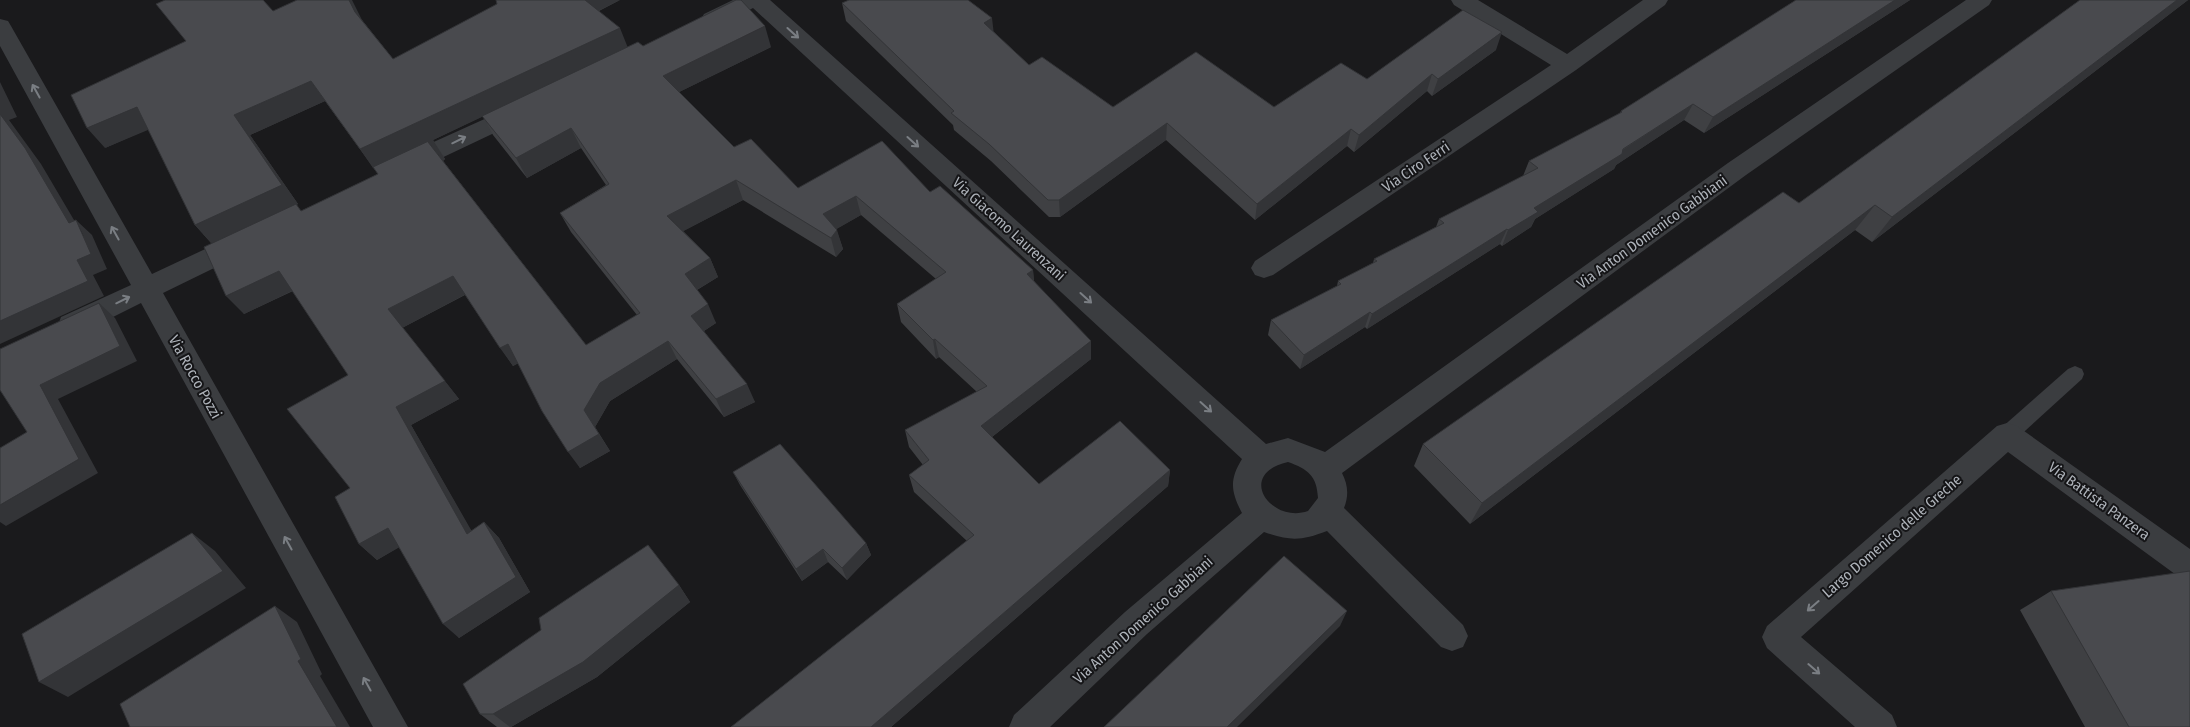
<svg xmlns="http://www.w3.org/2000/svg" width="2190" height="727" font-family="'Fira Sans Condensed',sans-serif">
	<rect width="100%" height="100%" fill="#1a1a1c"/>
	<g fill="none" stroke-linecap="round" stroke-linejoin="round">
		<!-- lane -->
		<path fill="#3b3d40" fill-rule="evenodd" d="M2075 366 2082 369 2084 374 2082 379 2014 441 2007 443 2000 441 1997 435 2000 429 2068 369Z"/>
		<!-- street -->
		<path fill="#3b3d40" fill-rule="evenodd" d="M733 0H770L1266 444 1288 438 1325 452 1728 163 1966 0H1992L1989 5 1746 175 1342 473C1348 485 1349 495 1344 508L1463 625 1468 636 1463 647 1452 651 1441 647 1327 531C1301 541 1290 541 1264 532L1147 634 1050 727H1009L1014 715 1125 612 1242 513C1231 492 1229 480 1242 459L753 8C738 15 721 29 704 24L701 19 704 14ZM1288 462C1308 469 1317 476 1318 498L1308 511C1271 524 1235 474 1288 462Z
			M1451 0H1478L1567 54 1643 0H1668L1665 5 1576 70 1273 275 1264 278 1255 275 1251 268 1255 261 1551 65 1454 5Z
			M0 19 8 21 11 26 152 274 233 236 242 233 251 236 255 243 251 250 163 293 408 727H373L141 303 81 333 71 336 61 333 58 325 61 317 131 285 0 46Z
			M522 102 530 104 534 110 530 116 414 171 405 174 396 171 393 165 396 159Z
			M2007 423 2017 426 2190 549V581L2179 577 2008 452 1801 637 1892 715 1897 727H1855L1767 648 1762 637 1767 626 1997 426Z"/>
	</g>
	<!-- wall -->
	<path fill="#3f4043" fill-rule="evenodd" d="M620 0 599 11 627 47 643 46 771 47 679 92 734 147 798 188 930 192 1033 270 1034 281 1091 359 992 437 1039 484 1170 470 1168 486 891 727H731L967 541 914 492 909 475 923 465 909 447 905 430 977 392 939 357 936 359 901 322 897 304 936 279 861 215 836 229 843 249 836 257 743 200 683 231 710 258 718 277 697 290 716 323 704 331 755 402 724 417 677 359 610 401 595 427 610 451 580 468 518 363 513 366 465 295 402 328 459 399 411 425 471 531 484 522 499 538 530 592 459 638 399 547 377 560 359 544 350 488 348 375 293 291 244 314 212 244 195 225 148 129 105 148 273 11 362 20 393 59ZM325 101 378 174 301 211 296 205 298 204 250 135ZM483 116 493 135 527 178 581 148 606 185 560 213 571 232 637 315 586 345 443 161 445 159 433 140Z
		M1796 0H1910L1704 133 1684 120 1616 165 1614 169 1535 219 1531 227 1502 246 1500 244 1367 329 1365 327 1300 369 1268 335 1271 320 1337 286 1338 281 1373 263 1374 259 1436 227 1439 219 1523 176 1529 161 1619 114 1621 111Z
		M2080 0H2188L1872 242 1855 230 1470 524 1414 466 1423 444 1799 203Z
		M842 3 994 32 1029 65 1113 107H1274L1367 79 1496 50 1432 96 1427 91 1354 152 1347 146 1255 220 1166 140 1060 217H1049L991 161 954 130 953 125 846 21Z
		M733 472 866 543 871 555 847 580 828 562 802 581 740 485Z
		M679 585 690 602 597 677 511 727H497L480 714Z
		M2051 591 2190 727H2085L2020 610Z"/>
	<!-- shaded-wall -->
	<path fill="#333437" d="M349 0H352L368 32 355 12Z
		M582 0H620L588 16Z
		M1895 0H1910L1704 133 1713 117Z
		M2177 0H2188L1872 242 1892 217Z
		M992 18 994 35 984 23Z
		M765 26 771 47 671 96 663 76Z
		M620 28 628 48 433 140 445 159 441 162 373 168 360 149Z
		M1502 32 1496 50 1432 96 1438 79Z
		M1432 74 1427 91 1354 152 1359 135Z
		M311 81 325 101 250 135 298 204 296 205 311 223 212 244 195 225 234 115Z
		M0 82 17 117 9 120 41 164 84 237 76 220 92 235 107 269 93 275 104 296 0 344V321L77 260 69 223 0 114Z
		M1693 104 1684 120 1616 165 1614 169 1535 219 1531 227 1502 246 1508 230 1534 208Z
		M137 107 155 127 105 148 87 128Z
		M1167 123 1166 140 1060 217 1059 200Z
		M571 128 581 148 527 178 516 158Z
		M1351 129 1347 146 1255 220 1257 204Z
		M736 180 743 200 676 235 667 216Z
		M856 196 861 215 828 234 823 214Z
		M1875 205 1855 230 1470 524 1482 503Z
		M1507 229 1500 244 1367 329 1372 314Z
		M837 230 843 249 836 257 831 238Z
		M710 258 718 277 693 292 685 274Z
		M1033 270 1034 289 1027 274Z
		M279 271 296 289 244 314 226 296Z
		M453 276 466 294 402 328 388 309Z
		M99 303 115 318 137 361 58 399 98 473 6 526 0 522V505L79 459 40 385Z
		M708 304 716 323 699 334 691 316Z
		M1370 312 1365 327 1300 369 1304 355Z
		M935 339 939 357 936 359 933 340Z
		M668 341 677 359 610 401 595 427 584 410 600 383Z
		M1091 341V359L984 443 981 426Z
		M508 344 521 362 513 366 500 348Z
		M445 381 459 399 411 425 482 549 467 534 396 407Z
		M747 384 755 402 724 417 716 399Z
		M599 434 610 451 580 468 568 452Z
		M1170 470 1168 486 891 727H871Z
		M484 522 499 538 530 592 459 638 443 624Z
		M388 528 405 544 377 560 359 544Z
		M192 533 215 551 246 588 68 697 39 682Z
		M866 543 871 555 847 580 842 568Z
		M823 549 828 562 802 581 796 569Z
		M679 585 690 602 597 677 511 727H510L493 714Z
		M275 606 297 622 322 674 320 676 350 727H337L298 661Z
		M1347 611 1340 626 1237 727H1227Z"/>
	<!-- building -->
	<path fill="#494a4e" stroke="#333437" d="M165 0H263L273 11 297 0H349L355 12 393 59 497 4 496 0H585L620 28 360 149 311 81 234 115 282 185 195 225 137 107 87 128 71 95 186 41 156 4Z
		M736 0H741L765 26 663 76 734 147 751 139 798 188 882 141 930 192 940 186 1033 270 1027 274 1091 341 981 426 1039 484 1120 421 1170 470 871 727H731L974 535 909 475 929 460 905 430 987 386 935 339 933 340 897 304 946 272 856 196 823 214 837 230 831 238 736 180 667 216 710 258 685 274 708 304 691 316 747 384 716 399 668 341 600 383 584 410 599 434 568 452 542 411 508 344 500 348 453 276 388 309 445 381 396 407 467 534 484 522 516 577 443 624 388 528 359 544 335 497 350 488 287 409 348 375 279 271 226 296 204 247 296 204 301 211 378 174 373 167 433 139 428 142 586 345 640 313 560 213 609 184 571 128 516 158 482 116 638 42 643 46Z
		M849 0H968L992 18 984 23 1029 65 1042 57 1113 107 1196 52 1274 107 1341 63 1367 79 1463 10 1502 32 1438 79 1432 74 1359 135 1351 129 1257 204 1167 123 1059 200H1048L989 144 951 113 954 111 842 3Z
		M1796 0H1895L1713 117 1693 104 1623 149 1622 154 1534 208 1538 212 1508 230 1507 229 1372 314 1370 312 1304 355 1271 320 1341 284 1338 281 1377 261 1374 259 1444 223 1439 219 1538 168 1529 161 1622 112 1621 111Z
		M2080 0H2177L1892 217 1875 205 1482 503 1423 444 1783 192 1799 203Z
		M0 114 25 148 69 223 76 220 91 254 77 260 88 281 0 321Z
		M99 303 120 346 40 385 79 459 0 505V448L27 432 0 390V349Z
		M780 444 866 543 842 568 823 549 796 569 733 472Z
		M192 533 223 571 39 682 22 634Z
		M648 545 679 585 583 662 493 714H480L463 684 541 630 539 618Z
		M1284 556 1347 611 1227 727H1104Z
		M2190 571V727H2129L2051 591Z
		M275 606 301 659 298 661 337 727H130L120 704Z"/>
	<!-- one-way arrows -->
	<defs><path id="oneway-shaft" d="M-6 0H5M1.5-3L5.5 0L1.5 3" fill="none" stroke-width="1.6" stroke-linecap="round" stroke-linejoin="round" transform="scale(1.25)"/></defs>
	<g stroke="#7a7e83">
		<use href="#oneway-shaft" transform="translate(793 33) rotate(42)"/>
		<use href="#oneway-shaft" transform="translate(36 91) rotate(-119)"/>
		<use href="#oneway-shaft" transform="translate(459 140) rotate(-26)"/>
		<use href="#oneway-shaft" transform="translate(913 142) rotate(42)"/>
		<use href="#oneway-shaft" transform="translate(115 233) rotate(-119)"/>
		<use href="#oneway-shaft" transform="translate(1086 298) rotate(42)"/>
		<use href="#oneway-shaft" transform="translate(123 300) rotate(-26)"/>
		<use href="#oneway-shaft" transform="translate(1206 407) rotate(42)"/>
		<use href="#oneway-shaft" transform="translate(288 543) rotate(-119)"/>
		<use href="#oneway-shaft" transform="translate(1813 606) rotate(139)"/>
		<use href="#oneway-shaft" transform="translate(1814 669) rotate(41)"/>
		<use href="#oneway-shaft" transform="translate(367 684) rotate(-119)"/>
	</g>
	<g text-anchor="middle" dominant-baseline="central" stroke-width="4" stroke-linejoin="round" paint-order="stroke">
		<!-- street labels -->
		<g font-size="15" fill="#aeb3ba" stroke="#151517">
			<text transform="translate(1416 167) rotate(-34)">Via Ciro Ferri</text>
			<text transform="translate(1009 229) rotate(42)">Via Giacomo Laurenzani</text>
			<text transform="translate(1652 232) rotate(-36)">Via Anton Domenico Gabbiani</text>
			<text transform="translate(195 377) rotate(61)">Via Rocco Pozzi</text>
			<text transform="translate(2099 501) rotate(36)">Via Battista Panzera</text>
			<text transform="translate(1892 536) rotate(-41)">Largo Domenico delle Greche</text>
			<text transform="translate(1143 620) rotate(-42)">Via Anton Domenico Gabbiani</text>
		</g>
	</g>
</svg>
